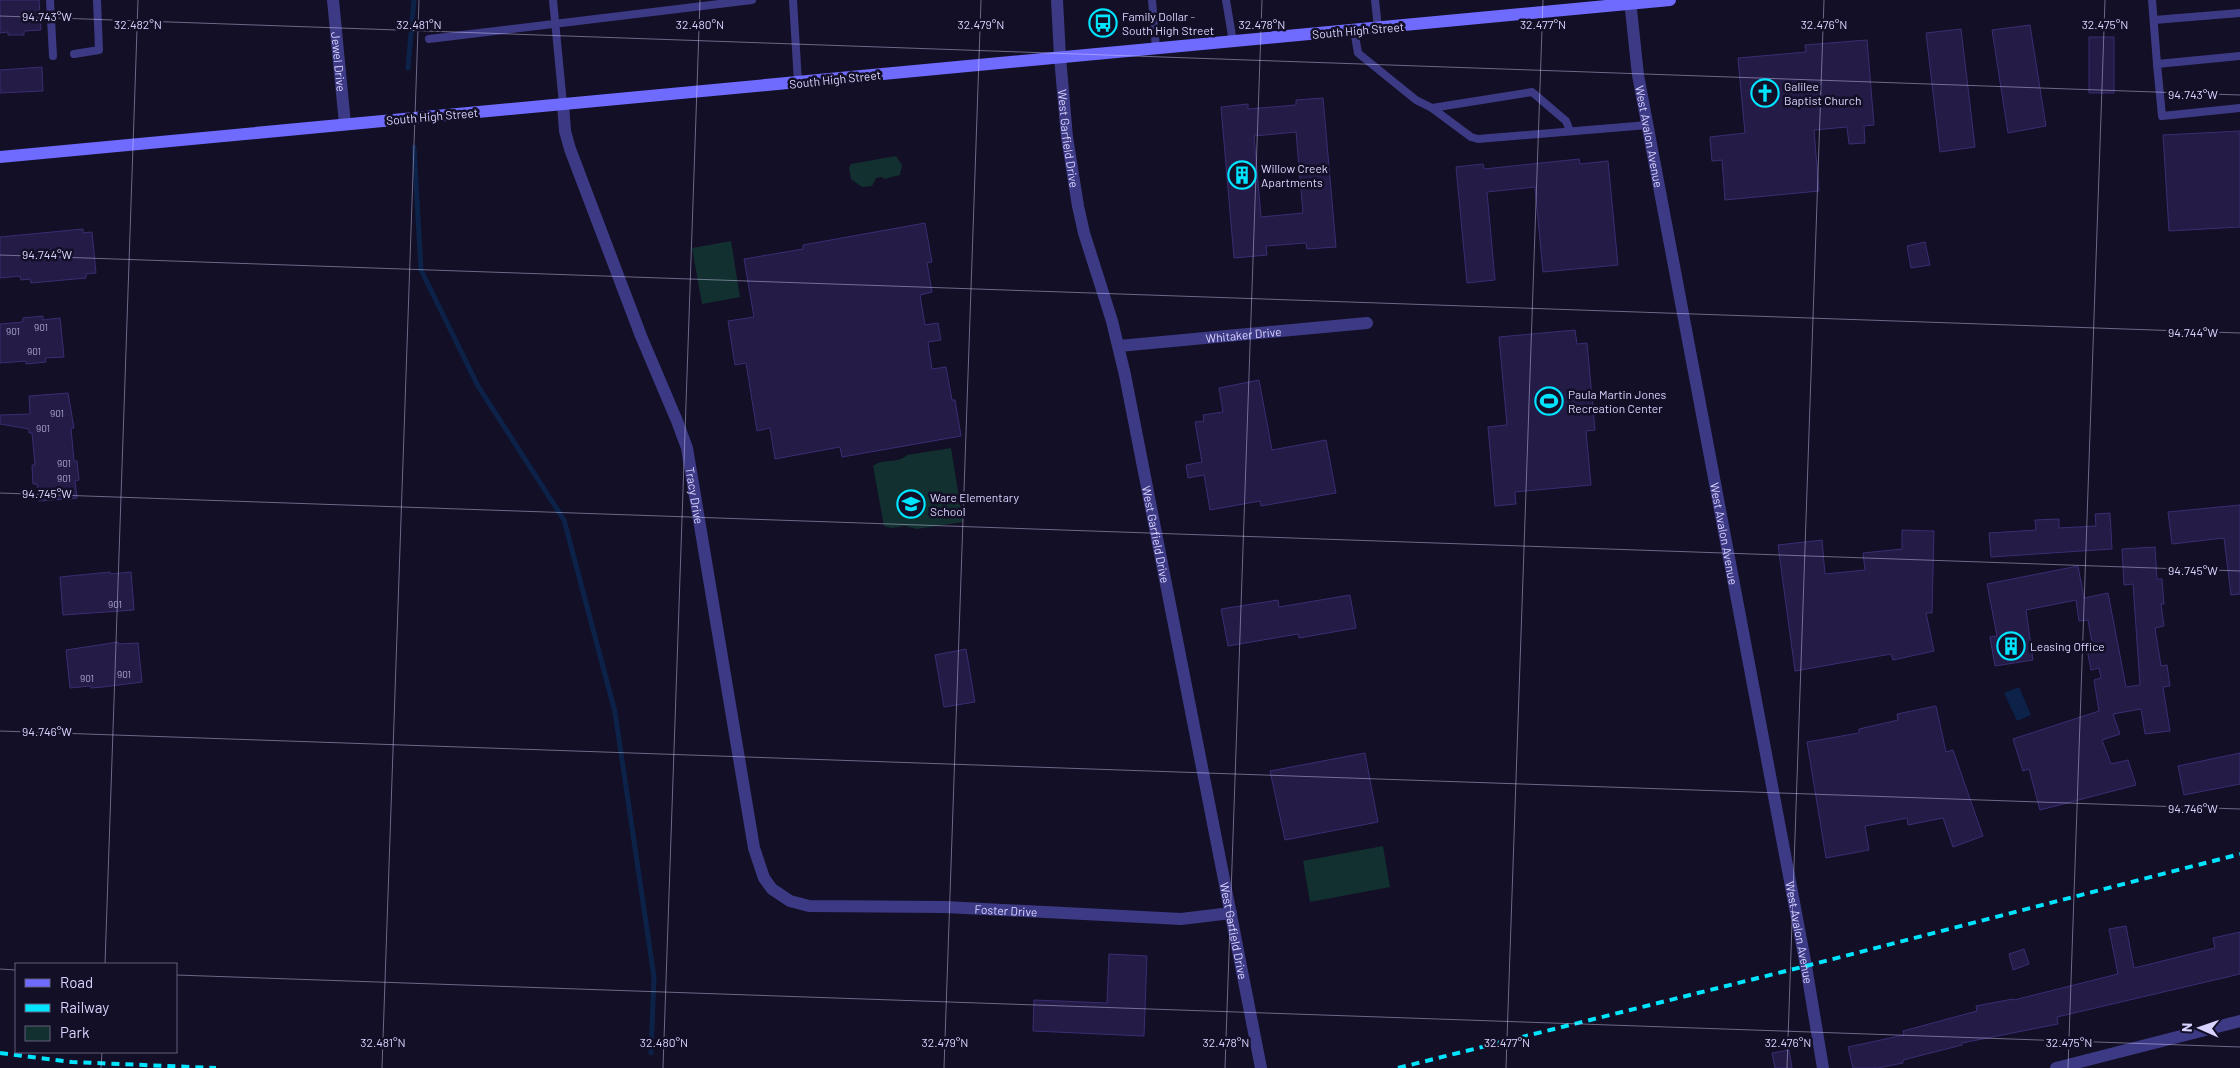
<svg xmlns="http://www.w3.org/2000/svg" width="2240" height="1068" font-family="Barlow,sans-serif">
	<rect width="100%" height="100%" fill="#130f26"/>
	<!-- green -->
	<path fill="#12302f" d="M896 156 902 165 900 175 884 179 882 177 876 178 872 186 862 187 851 179 849 168 851 164Z
		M731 241 740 297 702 304 692 248Z
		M951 448 963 522 917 529 905 526 891 528 884 526 873 466C883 458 898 464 907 455Z
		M1383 846 1390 887 1310 902 1303 861Z"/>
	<!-- water -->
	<path fill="#0c2248" d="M2019 687 2031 715 2017 721 2004 693Z"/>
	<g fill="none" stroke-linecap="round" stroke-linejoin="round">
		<!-- stream -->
		<path stroke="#0c2248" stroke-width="5" d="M408 68 414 0
			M414 147 421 270 478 386 564 520 615 712 654 977 651 1053"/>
	</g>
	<!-- building -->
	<path fill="#241b47" stroke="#3b2d73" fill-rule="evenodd" d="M0 0H39L41 30 24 31V35H8V32L0 33Z
		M2030 25 2046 126 2008 133 1992 30Z
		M1961 29 1975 147 1940 152 1926 33Z
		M2089 37H2114V93H2089Z
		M1867 40 1874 125 1864 126 1865 143 1849 144 1847 127 1814 130 1819 191 1725 200 1722 160 1712 161 1710 137 1745 133 1738 58 1806 52 1805 45Z
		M42 67 43 91 0 93V70Z
		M1323 98 1336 247 1307 249 1306 243 1266 246 1267 255 1234 258 1221 107 1248 104V109L1296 105V100ZM1296 132 1303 213 1261 217 1254 136Z
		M2240 131V227L2169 231 2163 135Z
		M1579 159 1580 164 1608 161 1618 265 1543 272 1535 187 1487 192 1495 280 1467 283 1456 167 1483 164 1484 169Z
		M925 223 932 262 927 263 932 292 920 295 925 325 938 323 941 340 928 342 932 369 946 367 952 400H955L961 436 842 457 840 447 775 459 770 428 757 431 746 363 735 365 728 321 754 317 744 259 803 249V245Z
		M83 229V233L92 232 96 273 86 274V278L31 283 30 279 21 280 20 276 0 278V237Z
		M1925 242 1930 265 1911 268 1907 246Z
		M43 316V320L60 318 64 357 45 358 46 362 26 364V361L0 363V324L23 322V318Z
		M1575 330 1577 344 1587 343 1595 430 1586 431 1591 485 1515 492 1516 504 1495 506 1488 427 1507 425 1499 337Z
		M1259 380 1272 450 1326 440 1336 493 1261 506 1260 501 1210 510 1204 475 1188 478 1186 465 1202 462 1195 422 1204 421 1203 415 1223 412 1219 388Z
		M68 393 74 428H71L74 461H77L79 480 75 481 77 498 39 501 37 484H33L32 465H35L32 433H29V429L0 424V415L30 414 29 396Z
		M2240 505V594L2231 595 2224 538 2172 544 2168 512Z
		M2110 513 2112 549 1991 557 1989 533 2036 530 2035 520 2059 519V528L2096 526 2095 514Z
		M1902 530 1934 531 1932 613H1926L1934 651 1893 660 1891 654 1795 671 1778 545 1822 540 1825 574 1865 570 1863 553 1902 549Z
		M2155 547 2157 579H2162L2164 604H2161L2164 626 2155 628 2161 666 2167 665 2170 686 2163 687 2170 731 2145 734 2141 709 2113 714 2120 734 2102 740 2111 764 2128 760 2136 785 2040 810 2029 769 2023 771 2013 739 2099 711 2094 680 2101 678 2099 668 2091 670 2087 649 2093 648 2088 620 2079 621 2076 600 2026 610 2033 660 1995 666 1990 637 1997 636 1987 584 2078 566 2084 598 2108 593 2126 687 2140 685 2133 584 2124 585 2122 549Z
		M110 572 111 574 131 572 134 610 63 615 60 577Z
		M1350 595 1356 628 1299 638 1298 634 1228 646 1221 609 1278 600 1279 607Z
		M118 642V644L138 643 142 682 103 687 91 688V686L70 688 66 650Z
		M966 649 975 702 944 707 935 655Z
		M1936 706 1946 752 1953 750 1983 836 1953 847 1943 818 1908 825 1907 818 1865 826 1869 850 1826 858 1807 742 1859 733V729L1898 720 1897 714Z
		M1365 753 1378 822 1285 840 1270 771Z
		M2240 753V784L2184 795 2178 766Z
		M2126 926 2134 968 2215 948 2213 938 2240 932V974L2057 1017 2058 1024 1962 1043V1045L1903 1060V1063L1878 1068H1853L1848 1047 1904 1035 1903 1031 1977 1011 1976 1006 2013 999 2014 1000 2118 974 2109 929Z
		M2024 949 2029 964 2013 970 2009 954Z
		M1109 954 1147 956 1144 1036 1033 1031 1034 1000 1107 1003Z
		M1789 1050 1792 1068H1775L1772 1053Z"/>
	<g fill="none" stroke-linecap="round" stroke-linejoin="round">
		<!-- service -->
		<path stroke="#3d3a85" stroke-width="8" d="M50 0 53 56
			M553 0 563 104
			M793 0 798 82
			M1152 0 1156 49
			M1226 0 1233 42
			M1375 0 1378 28
			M2152 0 2157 64 2240 56
			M2154 20 2240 13
			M1354 30 1358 53 1416 100 1432 108 1471 137 1478 139 1648 125
			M429 39 752 0
			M74 54 99 50 97 0
			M2157 64 2162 116 2240 108
			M1432 108 1532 92 1566 121 1570 131"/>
		<!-- minor -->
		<g stroke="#3d3a85" stroke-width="12">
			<path id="s1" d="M333 0 345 124"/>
			<path id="s2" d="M1630 0 1638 75 1806 966 1823 1068"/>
			<path id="s3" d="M1060 57 1067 137 1078 206 1084 233 1112 321 1125 375 1261 1068"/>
			<path id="s4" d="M563 104 565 131 570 149 641 336 677 421 687 448 754 848 764 878 772 889 790 901 809 906 945 907 1181 919 1231 913"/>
			<path id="s5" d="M1119 346 1367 323"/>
			<path d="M2056 1068 2240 1021"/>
		</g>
		<!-- tertiary -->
		<path stroke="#3d3a85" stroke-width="12" d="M1057 0 1060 57"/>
		<!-- secondary -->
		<path stroke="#6f6bff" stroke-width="12" d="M0 157 1670 0"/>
		<!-- rail -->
		<path stroke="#00e5ff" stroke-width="4" stroke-dasharray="8 6" stroke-linecap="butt" d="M0 1053 72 1062 216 1068
			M1398 1068 1806 966 2240 854"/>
	</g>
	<!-- ticks -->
	<path fill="none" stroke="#d9d4ff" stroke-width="1" stroke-opacity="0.45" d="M0 16 2240 95M0 255 2240 333M0 493 2240 571M0 731 2240 809M105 964 138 0M0 969 16 970M176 975 2240 1047M101 1068 102 1052M382 1068 419 0M663 1068 700 0M944 1068 981 0M1225 1068 1262 0M1506 1068 1543 0M1787 1068 1824 0M2068 1068 2105 0"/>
	<!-- icons -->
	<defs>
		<g id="bus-ring" transform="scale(1.4375)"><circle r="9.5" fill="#130f26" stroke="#00e5ff" stroke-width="1.5"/><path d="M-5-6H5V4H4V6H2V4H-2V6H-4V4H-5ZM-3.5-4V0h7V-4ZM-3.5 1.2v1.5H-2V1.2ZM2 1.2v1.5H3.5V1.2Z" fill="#00e5ff"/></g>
		<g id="church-ring" transform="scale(1.4375)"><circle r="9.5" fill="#130f26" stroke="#00e5ff" stroke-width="1.5"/><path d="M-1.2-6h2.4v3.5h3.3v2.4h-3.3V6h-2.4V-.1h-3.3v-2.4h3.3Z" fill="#00e5ff"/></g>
		<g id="building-ring" transform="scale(1.4375)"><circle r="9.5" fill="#130f26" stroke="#00e5ff" stroke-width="1.5"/><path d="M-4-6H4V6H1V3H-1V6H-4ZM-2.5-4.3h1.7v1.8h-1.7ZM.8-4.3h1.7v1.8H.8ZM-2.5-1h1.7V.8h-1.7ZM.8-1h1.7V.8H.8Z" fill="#00e5ff"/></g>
		<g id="stadium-ring" transform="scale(1.4375)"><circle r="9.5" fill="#130f26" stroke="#00e5ff" stroke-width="1.5"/><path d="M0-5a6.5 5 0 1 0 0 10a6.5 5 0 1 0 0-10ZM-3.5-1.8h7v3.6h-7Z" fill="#00e5ff"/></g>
		<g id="school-ring" transform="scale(1.4375)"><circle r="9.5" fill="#130f26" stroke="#00e5ff" stroke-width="1.5"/><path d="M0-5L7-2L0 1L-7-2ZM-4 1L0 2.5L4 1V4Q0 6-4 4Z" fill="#00e5ff"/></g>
	</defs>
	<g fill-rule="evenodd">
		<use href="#bus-ring" x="1103" y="23"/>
		<use href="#church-ring" x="1765" y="93"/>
		<use href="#building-ring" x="1242" y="175"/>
		<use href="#stadium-ring" x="1549" y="401"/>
		<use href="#school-ring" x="911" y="504"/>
		<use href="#building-ring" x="2011" y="646"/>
	</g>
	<g text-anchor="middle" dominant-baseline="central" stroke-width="5" stroke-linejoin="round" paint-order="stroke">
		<!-- number labels -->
		<g font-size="10" fill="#aca6d1">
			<text x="41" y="327">901</text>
			<text x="13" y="331">901</text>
			<text x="34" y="351">901</text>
			<text x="57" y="413">901</text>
			<text x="43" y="428">901</text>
			<text x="64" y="463">901</text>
			<text x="64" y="478">901</text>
			<text x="115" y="604">901</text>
			<text x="124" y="674">901</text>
			<text x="87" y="678">901</text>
		</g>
		<!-- poi labels -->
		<g font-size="12" fill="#d9d4ff" stroke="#130f26" text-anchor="start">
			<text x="1122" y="16">Family Dollar -<tspan x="1122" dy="14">South High Street</tspan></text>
			<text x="1784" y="86">Galilee<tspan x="1784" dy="14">Baptist Church</tspan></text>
			<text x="1261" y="168">Willow Creek<tspan x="1261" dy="14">Apartments</tspan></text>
			<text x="1568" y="394">Paula Martin Jones<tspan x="1568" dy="14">Recreation Center</tspan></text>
			<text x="930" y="497">Ware Elementary<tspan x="930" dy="14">School</tspan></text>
			<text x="2030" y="646">Leasing Office</text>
		</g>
		<!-- street labels -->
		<g font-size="12" fill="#d9d4ff" stroke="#130f26">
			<text transform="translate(1358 30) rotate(-5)">South High Street</text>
			<text stroke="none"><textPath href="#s1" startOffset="62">Jewel Drive</textPath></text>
			<text transform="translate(835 79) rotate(-6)">South High Street</text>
			<text transform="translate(432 116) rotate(-5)">South High Street</text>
			<text stroke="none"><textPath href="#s2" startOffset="138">West Avalon Avenue</textPath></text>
			<text stroke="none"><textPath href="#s3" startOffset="82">West Garfield Drive</textPath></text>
			<text stroke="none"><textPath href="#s5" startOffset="125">Whitaker Drive</textPath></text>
			<text stroke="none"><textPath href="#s4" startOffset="415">Tracy Drive</textPath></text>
			<text stroke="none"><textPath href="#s3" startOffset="488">West Garfield Drive</textPath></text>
			<text stroke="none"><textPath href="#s2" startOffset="542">West Avalon Avenue</textPath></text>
			<text stroke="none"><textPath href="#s4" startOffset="1056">Foster Drive</textPath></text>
			<text stroke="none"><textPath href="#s3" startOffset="892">West Garfield Drive</textPath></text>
			<text stroke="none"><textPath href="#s2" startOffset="948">West Avalon Avenue</textPath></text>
		</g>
	</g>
	<g font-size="12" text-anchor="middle" fill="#d9d4ff" stroke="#130f26" stroke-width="5" stroke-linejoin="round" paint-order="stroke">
		<text x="47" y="21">94.743°W</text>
		<text x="138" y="29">32.482°N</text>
		<text x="419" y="29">32.481°N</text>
		<text x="700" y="29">32.480°N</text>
		<text x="981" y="29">32.479°N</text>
		<text x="1262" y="29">32.478°N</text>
		<text x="1543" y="29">32.477°N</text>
		<text x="1824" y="29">32.476°N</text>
		<text x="2105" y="29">32.475°N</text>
		<text x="2193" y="99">94.743°W</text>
		<text x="47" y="259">94.744°W</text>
		<text x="2193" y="337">94.744°W</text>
		<text x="47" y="498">94.745°W</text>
		<text x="2193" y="575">94.745°W</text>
		<text x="47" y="736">94.746°W</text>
		<text x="2193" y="813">94.746°W</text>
		<text x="383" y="1047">32.481°N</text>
		<text x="664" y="1047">32.480°N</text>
		<text x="945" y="1047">32.479°N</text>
		<text x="1226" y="1047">32.478°N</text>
		<text x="1507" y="1047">32.477°N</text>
		<text x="1788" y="1047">32.476°N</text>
		<text x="2069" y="1047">32.475°N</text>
	</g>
	<!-- legend -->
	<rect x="15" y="963" width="162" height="90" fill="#130f26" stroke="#625e7d"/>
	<rect x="25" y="979" width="25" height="8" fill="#6f6bff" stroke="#625e7d"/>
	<text x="60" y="988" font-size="15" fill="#d9d4ff">Road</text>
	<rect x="25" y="1004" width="25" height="8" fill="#00e5ff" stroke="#625e7d"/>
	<text x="60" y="1013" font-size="15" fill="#d9d4ff">Railway</text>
	<rect x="25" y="1026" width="25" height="15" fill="#12302f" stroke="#625e7d"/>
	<text x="60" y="1038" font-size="15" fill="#d9d4ff">Park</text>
	<!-- north arrow -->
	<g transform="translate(2200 1028) rotate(272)" stroke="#130f26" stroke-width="4" paint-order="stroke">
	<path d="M0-4L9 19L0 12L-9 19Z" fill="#d9d4ff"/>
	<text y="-8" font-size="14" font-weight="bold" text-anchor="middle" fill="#d9d4ff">N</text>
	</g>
</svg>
